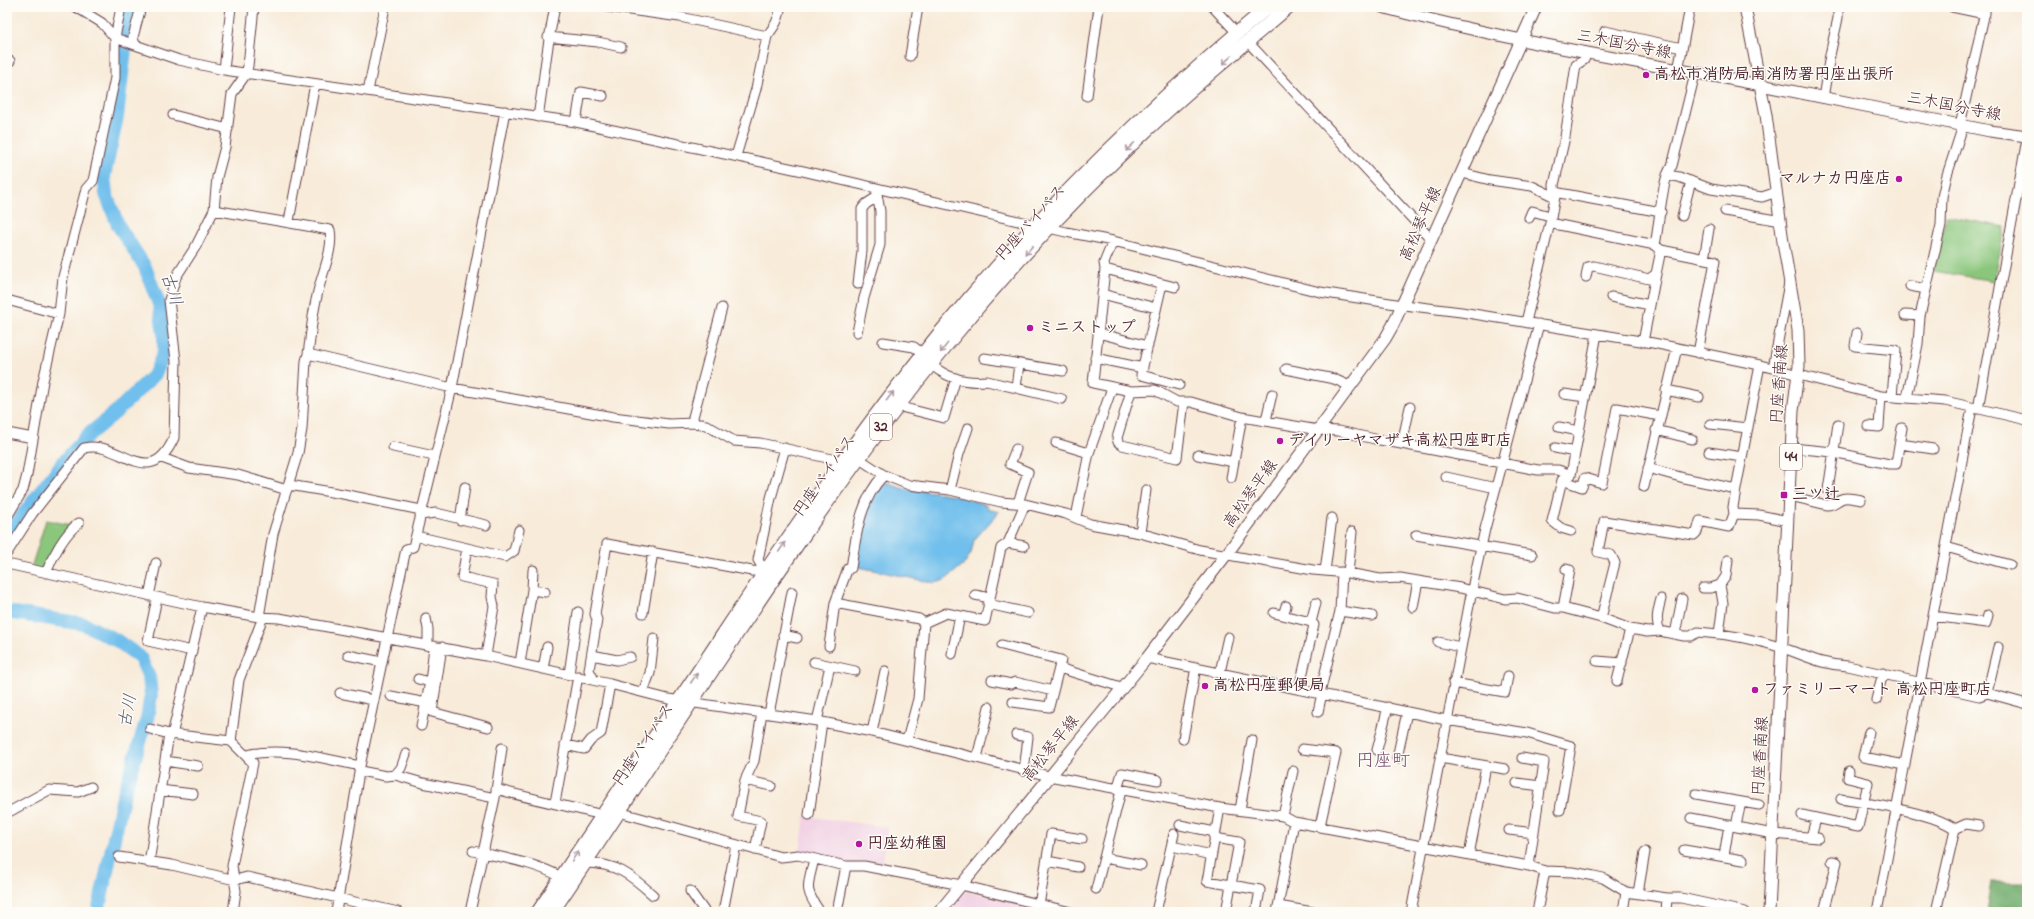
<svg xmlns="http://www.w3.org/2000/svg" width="2034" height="919" font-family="'Indie Flower','Klee One',sans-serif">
	<rect width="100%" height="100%" fill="#fdfcf7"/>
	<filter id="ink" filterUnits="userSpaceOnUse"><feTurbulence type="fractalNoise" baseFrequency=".025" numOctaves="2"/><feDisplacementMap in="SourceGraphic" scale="8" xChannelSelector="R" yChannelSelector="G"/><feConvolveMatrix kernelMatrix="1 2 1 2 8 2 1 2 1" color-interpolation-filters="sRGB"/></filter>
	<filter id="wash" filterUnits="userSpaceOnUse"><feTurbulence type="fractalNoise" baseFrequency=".012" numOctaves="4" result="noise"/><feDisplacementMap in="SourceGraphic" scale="16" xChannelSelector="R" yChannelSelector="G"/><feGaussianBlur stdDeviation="0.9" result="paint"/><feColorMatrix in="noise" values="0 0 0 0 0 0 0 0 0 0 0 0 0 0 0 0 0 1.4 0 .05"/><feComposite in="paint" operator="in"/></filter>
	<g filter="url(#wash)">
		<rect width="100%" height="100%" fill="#f8ebd9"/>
		<!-- built -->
		<path fill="#f1d0e3" d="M805 816 888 827 882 867 846 864 800 852Z
			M967 891 1059 912H947L961 894Z"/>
		<!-- green -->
		<path fill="#8ac67b" stroke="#6a7253" d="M1946 216 2005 227 1994 281 1933 271Z
			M46 520 71 525 42 570 31 568Z"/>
		<!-- forest -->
		<path fill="#6fab6b" stroke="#5c654b" d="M1992 882H2027V912L2007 906 2005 912H1987Z"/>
		<!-- water -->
		<path fill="#71bfec" stroke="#5e6f8c" d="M887 482C906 491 921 490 942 493 957 495 972 501 987 505V509L999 512 974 540 971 553 964 564 945 580 934 583 854 566C859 539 862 498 887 482Z"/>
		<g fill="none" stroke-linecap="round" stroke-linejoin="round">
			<!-- river -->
			<path stroke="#71bfec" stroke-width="14" d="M7 535 62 464 87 436 117 411 155 374 164 352V334L160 307 145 267 118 225 106 194 104 176 117 117 130 7
				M7 612 84 624 116 640 140 657 149 677 151 695 147 719 123 797 98 912"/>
		</g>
	</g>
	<g filter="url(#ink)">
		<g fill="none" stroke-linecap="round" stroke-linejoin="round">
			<!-- minor casing -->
			<g stroke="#643e45" stroke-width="11">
				<path id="minor" d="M76 7 102 23 115 38 179 60 224 70 576 122 803 171 1066 232 1113 241 1320 292 1396 304 1461 312 1653 343 1760 365 1881 396 1945 401 2027 420
					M608 7 680 17 767 36C774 27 780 19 780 7
					M1213 7 1237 33
					M1952 7 1985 14
					M2026 7 2027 8
					M1605 31 1682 48
					M548 37 598 42 621 47
					M1248 42 1432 240
					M135 45 133 37 141 7
					M910 56 918 7
					M7 60 10 61
					M224 70 231 7
					M1678 71 1690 7
					M368 91 385 7
					M1087 96 1099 7
					M1823 98 1830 55 1838 18V7
					M173 115 228 129
					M538 117C544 80 547 43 555 7
					M576 122 581 92 603 96
					M1960 125 1986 7
					M736 156 756 89 767 36
					M1462 173 1490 180 1532 186 1555 197
					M1667 175 1679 177 1711 189 1762 197 1777 192
					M1554 192 1661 212
					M214 210 330 230C334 250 321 275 317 296 312 315 311 335 308 354L452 388 613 417 669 424 694 423 706 425 734 441 760 443 841 461 858 458 884 475 909 485 950 490 1001 502 1025 504 1066 514 1090 524 1140 533 1200 550 1313 570 1348 573 1380 579 1400 578 1460 588 1505 599 1517 598 1555 608H1563L1601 618 1630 629 1647 632 1660 631 1684 636H1691L1698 632C1727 634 1755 639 1783 648 1807 656 1821 665 1848 666L1979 696 1987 693 2027 704
					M1725 211 1781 221
					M1682 216 1691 181
					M1529 218 1532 211 1550 216
					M289 221 315 84
					M1550 223 1655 245 1661 250 1715 261 1698 353
					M1113 241 1104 263 1105 269 1093 383 1131 391 1155 390 1177 402H1191L1242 417 1318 430 1339 431 1375 439 1538 470H1558L1571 475 1597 334
					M1655 245C1659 228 1662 175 1672 166L1695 74
					M1704 259 1709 229
					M1105 269 1175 287
					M1586 277 1588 267 1594 266 1649 279 1656 274 1661 250
					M858 284 862 251V209L866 204 877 197
					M1162 284 1141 375 1179 385
					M1910 286 1926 289
					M1102 294 1156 308
					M1611 297 1650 305
					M7 300 59 314
					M1905 315 1920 316
					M1526 322 1550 223 1555 197 1554 185 1565 137 1576 65 1584 60 1586 54
					M857 332 864 298 880 245V211L876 188
					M1098 333 1148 346
					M1857 333 1855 346 1896 350 1892 396
					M883 342 914 347 923 354
					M1643 342 1656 274
					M984 358 1063 371
					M1095 358 1143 368
					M931 364C946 378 966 383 987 381L1062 399
					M1773 368 1789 283
					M1286 369 1334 379 1350 386
					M1016 388 1019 364
					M1666 390 1699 397
					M1131 391 1117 438 1118 442 1122 445 1177 458 1184 402
					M1564 394 1585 397
					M1907 398 1918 344 1920 316 1941 225 1942 197 1947 175 1963 126
					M897 406 944 418 956 378
					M1978 409 2027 139
					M1266 420 1272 394
					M694 423 693 417 722 308
					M1710 424 1748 428
					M1868 426 1879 427 1881 396
					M1559 427 1579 431
					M1656 430 1692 439
					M7 433 33 438
					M1056 443 1089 453
					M1402 443 1410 407
					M1900 444 1933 449
					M393 447 434 456
					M1555 448 1575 452
					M1792 448 1833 452 1889 464H1896L1902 428
					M1016 449 1010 464 1028 472 1018 503
					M1709 452 1742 457
					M1198 455 1234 462
					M162 458 189 468 238 475 287 490
					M1648 468 1684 478 1736 489
					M1446 477 1496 488
					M1231 478 1242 417
					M289 485 343 494 421 510
					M1644 487 1677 348
					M950 490 959 454 968 428
					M1828 490 1838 424
					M1790 496 1827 505C1834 505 1835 502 1841 499 1846 496 1856 499 1861 500
					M1734 514 1759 515 1788 521
					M420 515 436 513 486 525
					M7 517 23 490 27 475 43 381 59 314 63 277 86 189 93 181 115 78V38L121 7
					M1076 517 1089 453 1112 388
					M460 520 465 487
					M1571 531 1561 528 1552 521 1562 480 1582 487 1585 478 1602 483 1617 408 1660 416
					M1140 533 1146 490
					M1416 535 1532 555
					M416 536 505 557 514 551 519 530
					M1008 543 1024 546
					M1946 547 2010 565
					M467 548 462 577 493 584 492 597 494 606 486 656
					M7 553 32 514 84 448C120 439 149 493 174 438L176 361 169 300 176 277 196 246 214 210 217 177 225 147 232 94 246 74 248 66 254 7
					M7 564 202 607 259 617 279 618 486 656 610 684 668 699 817 721 872 732 1049 776 1220 808 1283 816 1294 822 1529 866 1545 871 1573 872 1594 876 1603 878 1626 892 1667 898H1681L1745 912
					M1325 571 1332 518
					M765 572 758 560 771 498 785 448
					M46 573C52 557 65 533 79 523
					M1348 573 1352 532
					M1703 588H1711L1720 585 1726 576 1728 560
					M532 590 545 592
					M975 595 990 598
					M149 596 156 563
					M157 598 148 641 192 651
					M835 603 919 619 924 623 946 613 985 621 1001 548 1008 543 1025 504
					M988 604 1028 613
					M1413 607 1418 581
					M1563 608 1570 570 1566 569
					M1340 611 1372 616
					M643 613 653 552
					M1274 613 1311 622 1314 625 1299 689
					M1283 615 1286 606
					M1933 616 1986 623 1988 615
					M259 617 273 534 298 453 302 429 306 361 308 354
					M426 618 428 629V644
					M1601 618 1615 563 1611 555 1598 552 1604 521 1694 535 1697 532 1700 521 1729 527 1734 514 1733 507 1736 489 1760 365
					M1311 622 1316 603
					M1660 631C1655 621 1658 610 1661 599
					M1675 634 1682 599
					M1719 634 1723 603 1720 585
					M783 635 797 638
					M1438 642 1460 647
					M1002 645 1061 660 1049 707 1013 702
					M829 646 835 603 848 568H851C856 536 860 499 884 475
					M442 647 432 712 488 727
					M952 654 960 616
					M348 655 382 662
					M592 655 617 660 630 657
					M1147 658 1446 720 1527 733 1571 746 1560 810
					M1597 661 1622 663
					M814 662 855 671
					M520 663 532 590 533 570
					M1059 668 1121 687
					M543 669 547 647
					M1220 672 1228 637
					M569 674 578 612
					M418 679 430 682
					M594 680 589 670 597 620 595 614 607 544 752 571 765 572 769 574
					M992 680 1011 684 1015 682 1053 691
					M1617 681 1630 629
					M1453 683 1505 692 1508 676
					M643 692 650 673 654 638
					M340 693 373 700
					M1320 693 1340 611 1342 572
					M1987 693 1998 647
					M391 696 426 703
					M1876 700 1883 673
					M1318 712 1322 693
					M769 714 792 592
					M817 721 830 666
					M421 726 430 682 434 646
					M150 729 169 734 231 741 253 763 232 866 236 891 233 912
					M872 732 885 671
					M1869 732 1863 757 1905 765
					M1016 735 1028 737 1024 771
					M1183 739 1196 667
					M907 740 918 699 924 623
					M231 741 239 680 263 617
					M565 745 584 749 591 740 601 733 610 684
					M1302 749 1336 753 1320 826
					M1377 750 1388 707
					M247 755C284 746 324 759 360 766
					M977 758 989 707
					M1397 758 1407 712
					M1440 758 1505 769
					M1522 758 1544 762 1529 866
					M165 761 198 766
					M360 771 386 776 395 775 423 783 495 798
					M395 775 401 768 406 754
					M745 780 771 786
					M1517 783 1541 786
					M496 789C531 799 567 806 602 815
					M160 790 193 794
					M1117 790 1122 773 1158 780
					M1696 794 1759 805
					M1841 799C1870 804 1932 812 1955 829L1936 912
					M555 803 578 676
					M1220 808 1207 881 1260 890 1256 912
					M1240 810 1252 740
					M619 812 781 857 798 855 846 866H864L961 885 1071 912
					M7 813 49 790 78 792 91 787
					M809 815 822 722
					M1802 815 1858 827 1868 783 1848 778 1849 771
					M1283 816 1293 771
					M1691 818 1773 834 1818 838
					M1180 825 1215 832
					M1736 826 1741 802
					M1955 829 1966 824 1979 826
					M1509 830 1534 833
					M1811 837 1816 819
					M1214 838 1239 842 1226 912
					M1172 846 1211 855
					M755 850 761 821 738 816 745 780 754 761 762 713
					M1684 850 1743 860
					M473 851C503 858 534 862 561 877
					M1469 855 1486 766
					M1724 856 1729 825
					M119 857 172 865 235 880 247 877 398 912
					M1104 858 1141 865
					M814 859C808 886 803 888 820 912
					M1047 861 1078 867
					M149 863 169 734 173 731 202 607
					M585 863C616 863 631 875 653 895
					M1096 889 1121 791
					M690 891 705 912
					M1638 893 1645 852
					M1039 905 1051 834 1082 839
					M1278 906 1313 912
					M336 912 360 766 406 549 413 547 452 388 505 111
					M470 912 495 798 502 748
					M723 912 736 845
					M837 912 846 866
					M1156 912 1174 834
					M1277 912 1294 822
					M1411 912 1474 579 1485 529 1539 324
					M1537 912 1545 871
					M1623 912 1626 892
					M1666 912 1667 898
					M1824 912 1837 862 1832 861
					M1877 912 1972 408"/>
			</g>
			<!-- major casing -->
			<g stroke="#643e45" stroke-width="13">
				<path id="major" d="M1382 7C1507 41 1634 61 1761 85 1837 100 1914 116 1990 131L2027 136
					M1745 7 1766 115 1783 242 1798 330 1799 366 1793 411 1769 912
					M939 912 1147 658 1226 555 1385 339 1393 325 1536 7"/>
			</g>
			<!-- highway casing -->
			<g stroke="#643e45" stroke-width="15">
				<path id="highway" d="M538 912C598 821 659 730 720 639 790 534 860 431 939 334 1038 214 1149 106 1268 7
					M552 912C682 721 802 521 949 342 1011 266 1078 194 1150 127 1194 85 1242 47 1288 7"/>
			</g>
			<!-- minor -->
			<use href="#minor" stroke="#fff" stroke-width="9"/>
			<!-- major -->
			<use href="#major" stroke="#fff" stroke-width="11"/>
			<!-- highway -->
			<use href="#highway" stroke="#fff" stroke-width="13"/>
		</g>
		<!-- one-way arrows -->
		<defs><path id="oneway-shaft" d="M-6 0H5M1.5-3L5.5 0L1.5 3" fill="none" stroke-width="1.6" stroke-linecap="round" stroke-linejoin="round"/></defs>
		<g stroke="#ae9aa0">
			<use href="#oneway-shaft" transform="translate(1227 60) rotate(139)"/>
			<use href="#oneway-shaft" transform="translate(1130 147) rotate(136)"/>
			<use href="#oneway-shaft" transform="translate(1029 250) rotate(132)"/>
			<use href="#oneway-shaft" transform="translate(944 348) rotate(128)"/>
			<use href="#oneway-shaft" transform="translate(890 396) rotate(-52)"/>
			<use href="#oneway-shaft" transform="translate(782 547) rotate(-56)"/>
			<use href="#oneway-shaft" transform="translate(694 678) rotate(-56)"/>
			<use href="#oneway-shaft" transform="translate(575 856) rotate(-56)"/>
		</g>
	</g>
	<!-- markers -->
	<g fill="#b5179e" stroke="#fdfcf7" stroke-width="1.5">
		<circle cx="1646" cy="75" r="4"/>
		<circle cx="1899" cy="179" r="4"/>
		<circle cx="1030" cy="328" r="4"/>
		<circle cx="1280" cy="441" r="4"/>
		<rect x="1780" y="491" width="8" height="8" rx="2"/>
		<circle cx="1205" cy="686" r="4"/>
		<circle cx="1755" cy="690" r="4"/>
		<circle cx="859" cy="844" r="4"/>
	</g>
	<g text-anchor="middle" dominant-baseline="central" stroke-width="3" stroke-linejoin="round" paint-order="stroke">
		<!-- shield labels -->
		<g fill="#fdfcf7" stroke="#806168" stroke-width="1">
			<rect x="870" y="414" width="22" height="26" rx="3"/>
			<rect x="1780" y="444" width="22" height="26" rx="3"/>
		</g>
		<g font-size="15" font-weight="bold" fill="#4a1f2b">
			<text x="881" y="427">32</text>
			<text x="1791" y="457">44</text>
		</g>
		<!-- street labels -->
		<g font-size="16" fill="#4a1f2b" stroke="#fdfcf7">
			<text transform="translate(1624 45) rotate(11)">三木国分寺線</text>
			<text transform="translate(1954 107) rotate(11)">三木国分寺線</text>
			<text transform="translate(1031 223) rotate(-48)">円座バイパス</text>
			<text transform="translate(1421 224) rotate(-66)">高松琴平線</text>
			<text transform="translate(1780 384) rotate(-86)">円座香南線</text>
			<text transform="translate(825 476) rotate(-55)">円座バイパス</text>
			<text transform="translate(1251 494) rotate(-54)">高松琴平線</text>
			<text transform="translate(644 745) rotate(-56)">円座バイパス</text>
			<text transform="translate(1051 749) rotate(-51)">高松琴平線</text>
			<text transform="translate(1761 756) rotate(-87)">円座香南線</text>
		</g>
		<!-- poi labels -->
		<g font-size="16" font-weight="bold" fill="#4a1f2b" stroke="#fdfcf7" text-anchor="start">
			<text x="1654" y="75">高松市消防局南消防署円座出張所</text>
			<text x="1891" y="179" text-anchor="end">マルナカ円座店</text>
			<text x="1038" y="328">ミニストップ</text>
			<text x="1288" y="441">デイリーヤマザキ高松円座町店</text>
			<text x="1792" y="495">三ツ辻</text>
			<text x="1213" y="686">高松円座郵便局</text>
			<text x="1763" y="690">ファミリーマート 高松円座町店</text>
			<text x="867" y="844">円座幼稚園</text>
		</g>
		<!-- water labels -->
		<g font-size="17" font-style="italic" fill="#58576f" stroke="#fdfcf7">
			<text transform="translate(171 289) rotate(72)">古川</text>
			<text transform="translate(128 711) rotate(-79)">古川</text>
		</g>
		<!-- quarter labels -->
		<g font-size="18" fill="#744b6b" stroke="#fdfcf7">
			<text x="1383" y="762">円座町</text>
		</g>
	</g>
	<!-- margin -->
	<rect width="2034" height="919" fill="none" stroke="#fdfcf7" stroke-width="24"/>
</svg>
